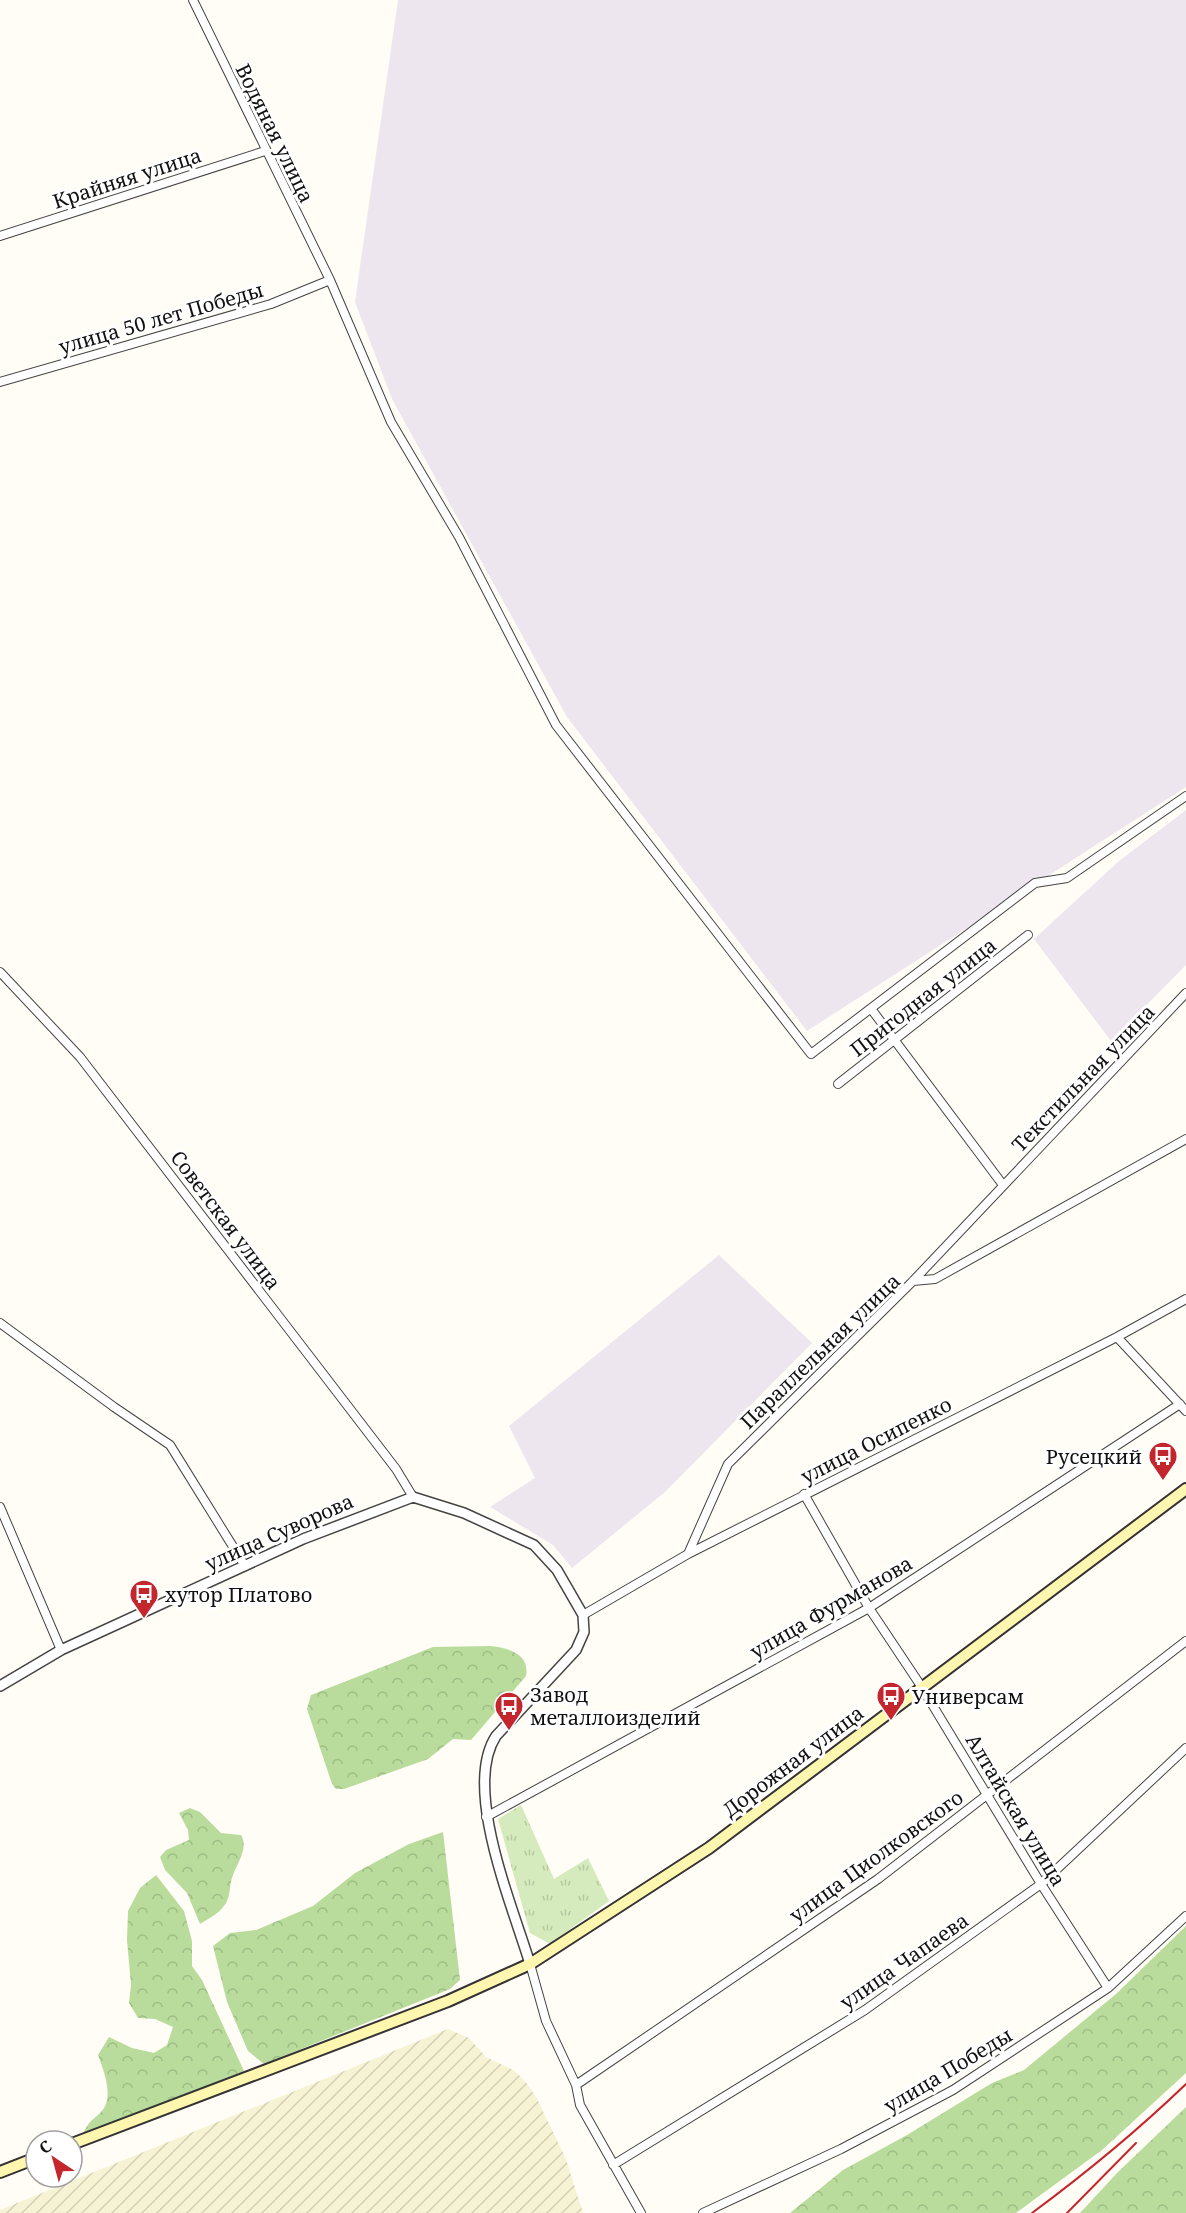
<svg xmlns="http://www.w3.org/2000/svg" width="1186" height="2213" font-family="'Noto Serif',serif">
	<defs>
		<pattern id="farmland-furrows" width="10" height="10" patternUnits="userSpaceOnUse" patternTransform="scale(1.5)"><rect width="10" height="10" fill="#f6f3d4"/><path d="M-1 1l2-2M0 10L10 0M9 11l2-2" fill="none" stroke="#d2cfb5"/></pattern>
		<pattern id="grass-tufts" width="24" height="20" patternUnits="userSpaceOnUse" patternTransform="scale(1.5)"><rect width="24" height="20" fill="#d5ebbd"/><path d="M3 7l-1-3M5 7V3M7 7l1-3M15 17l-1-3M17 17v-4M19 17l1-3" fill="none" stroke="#b6c8a1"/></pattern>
		<pattern id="forest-crowns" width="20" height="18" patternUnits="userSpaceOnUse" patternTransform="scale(1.5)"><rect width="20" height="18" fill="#b9dc9c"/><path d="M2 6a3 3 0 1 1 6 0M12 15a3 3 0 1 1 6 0" fill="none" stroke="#9ebc85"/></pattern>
	</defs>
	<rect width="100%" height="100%" fill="#fffdf5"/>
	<!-- industrial -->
	<path fill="#eee6ef" d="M398 0H1186V787L807 1031 567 717 392 399 355 302Z
		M1186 810V965L1111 1041 1034 939 1119 861Z
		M719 1255 812 1343 665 1492 572 1568 553 1545 490 1507 535 1478 509 1426Z"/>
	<!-- farmland -->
	<path fill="url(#farmland-furrows)" d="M448 2029 469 2038 486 2057 513 2070 525 2081 536 2097 566 2159 583 2213H0V2210Z"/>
	<!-- grass -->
	<path fill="url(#grass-tufts)" d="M521 1805 554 1879 588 1858 609 1901 550 1944 530 1933 498 1819Z"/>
	<!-- forest -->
	<path fill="url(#forest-crowns)" d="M491 1646C509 1648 530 1654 526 1676L471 1740 453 1739 428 1759 344 1789H336L332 1784 307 1709 311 1695 433 1647Z
		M190 1808 200 1812 221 1833 241 1835C249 1848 237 1863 233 1875 229 1884 231 1895 226 1903 220 1913 210 1918 200 1924L187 1893 165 1870 160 1857 166 1850 189 1840 188 1830 179 1813Z
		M443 1832 460 1980 450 1989 264 2064 248 2051 227 2002 213 1946 230 1933 256 1930 313 1906 355 1873 409 1844Z
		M156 1875 184 1911 192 1941V1966L202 1980 244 2071 83 2134C90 2117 97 2119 104 2108 113 2093 103 2069 98 2055L109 2037 132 2048 154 2053 167 2045 173 2027 155 2019 138 2018 129 2003 131 1985 127 1940 128 1911 140 1888Z
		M1186 1926V2073L1102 2150 1016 2213H790L843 2170 907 2135 992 2083 1024 2070 1116 1994Z
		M1186 2107V2213H1080L1117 2173Z"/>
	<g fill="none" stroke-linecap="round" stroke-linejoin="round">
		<!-- minor casing -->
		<g stroke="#444" stroke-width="10">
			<path id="minor" d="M193 0 330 280 391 422 459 537 556 725 811 1054 1035 883 1067 878 1186 796
				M0 236 265 151
				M0 382 271 304 330 280
				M0 972 80 1057 396 1469 413 1497
				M872 1010 1003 1185
				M838 1084 1028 935
				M913 1281 935 1279 1186 1139
				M0 1323 114 1407 170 1445 245 1566
				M1117 1337 1186 1411
				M804 1494 869 1608 921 1686 1041 1884 1108 1988
				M0 1507 61 1650
				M688 1554 728 1464 913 1281 1186 993
				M583 1615 688 1554 1117 1337 1186 1299
				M486 1817 869 1608 1180 1404
				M530 1964 546 2021 576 2085 580 2105 641 2213
				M576 2085 878 1879 1186 1641
				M613 2165 865 2010 1041 1884 1186 1748
				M703 2213 841 2149 953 2090 1108 1988 1186 1916"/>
		</g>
		<!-- tertiary casing -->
		<g stroke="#444" stroke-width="12">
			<path id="tertiary" d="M0 1686 61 1650 303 1539 413 1497 464 1513 534 1545 557 1570 583 1615 584 1632 576 1650 496 1736C462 1788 513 1907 530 1964"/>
		</g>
		<!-- secondary casing -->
		<g stroke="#333" stroke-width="14">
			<path id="secondary" d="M72 2144 448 2001 530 1964 709 1848 1186 1489
				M0 2172 36 2158"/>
		</g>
		<!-- minor -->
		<use href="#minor" stroke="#fff" stroke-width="8"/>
		<!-- tertiary -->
		<use href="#tertiary" stroke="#fff" stroke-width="9"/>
		<!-- secondary -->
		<use href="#secondary" stroke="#fff6b0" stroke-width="10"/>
		<!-- rail -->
		<path stroke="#c4262e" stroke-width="2" d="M1032 2213C1086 2173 1137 2131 1186 2084
			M1067 2213 1136 2143"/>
	</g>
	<!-- icons -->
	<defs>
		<g id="bus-pin" transform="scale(1.5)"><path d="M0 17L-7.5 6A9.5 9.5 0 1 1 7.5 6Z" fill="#c4262e" stroke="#fff"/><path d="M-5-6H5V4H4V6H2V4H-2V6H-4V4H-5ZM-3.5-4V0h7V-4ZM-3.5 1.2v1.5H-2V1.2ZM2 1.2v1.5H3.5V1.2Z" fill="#fff"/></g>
	</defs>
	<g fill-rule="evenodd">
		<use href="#bus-pin" x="1163" y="1456"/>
		<use href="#bus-pin" x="144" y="1594"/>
		<use href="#bus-pin" x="891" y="1696"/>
		<use href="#bus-pin" x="509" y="1706"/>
	</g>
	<g text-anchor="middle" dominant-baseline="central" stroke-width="6" stroke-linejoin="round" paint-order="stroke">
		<!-- street labels -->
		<g font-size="20" fill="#111" stroke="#fff">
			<text transform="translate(275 133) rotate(64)">Водяная улица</text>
			<text transform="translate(127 178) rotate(-18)">Крайняя улица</text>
			<text transform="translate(161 318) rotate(-16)">улица 50 лет Победы</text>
			<text transform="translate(923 997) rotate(-38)">Пригодная улица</text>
			<text transform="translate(1083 1078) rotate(-46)">Текстильная улица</text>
			<text transform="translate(226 1220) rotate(53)">Советская улица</text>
			<text transform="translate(820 1351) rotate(-44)">Параллельная улица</text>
			<text transform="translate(876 1440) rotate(-27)">улица Осипенко</text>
			<text transform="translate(279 1532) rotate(-24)">улица Суворова</text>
			<text transform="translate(831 1607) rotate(-30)">улица Фурманова</text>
			<text transform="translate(793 1761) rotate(-37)">Дорожная улица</text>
			<text transform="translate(1016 1810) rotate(59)">Алтайская улица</text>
			<text transform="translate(876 1856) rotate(-36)">улица Циолковского</text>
			<text transform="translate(904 1961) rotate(-35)">улица Чапаева</text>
			<text transform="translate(948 2070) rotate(-31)">улица Победы</text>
		</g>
		<!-- poi labels -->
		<g font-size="20" fill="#111" stroke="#fff" text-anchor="start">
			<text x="1142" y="1456" text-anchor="end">Русецкий</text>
			<text x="165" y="1594">хутор Платово</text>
			<text x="530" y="1694">Завод<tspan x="530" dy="23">металлоизделий</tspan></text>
			<text x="912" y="1696">Универсам</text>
		</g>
	</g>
	<!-- north arrow -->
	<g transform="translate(54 2159) rotate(324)"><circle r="28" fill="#ffffff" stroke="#a0a0a0" stroke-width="1.5"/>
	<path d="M0-4.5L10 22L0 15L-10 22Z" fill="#c4262e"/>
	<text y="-9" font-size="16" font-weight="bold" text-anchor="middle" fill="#111111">С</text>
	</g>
</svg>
